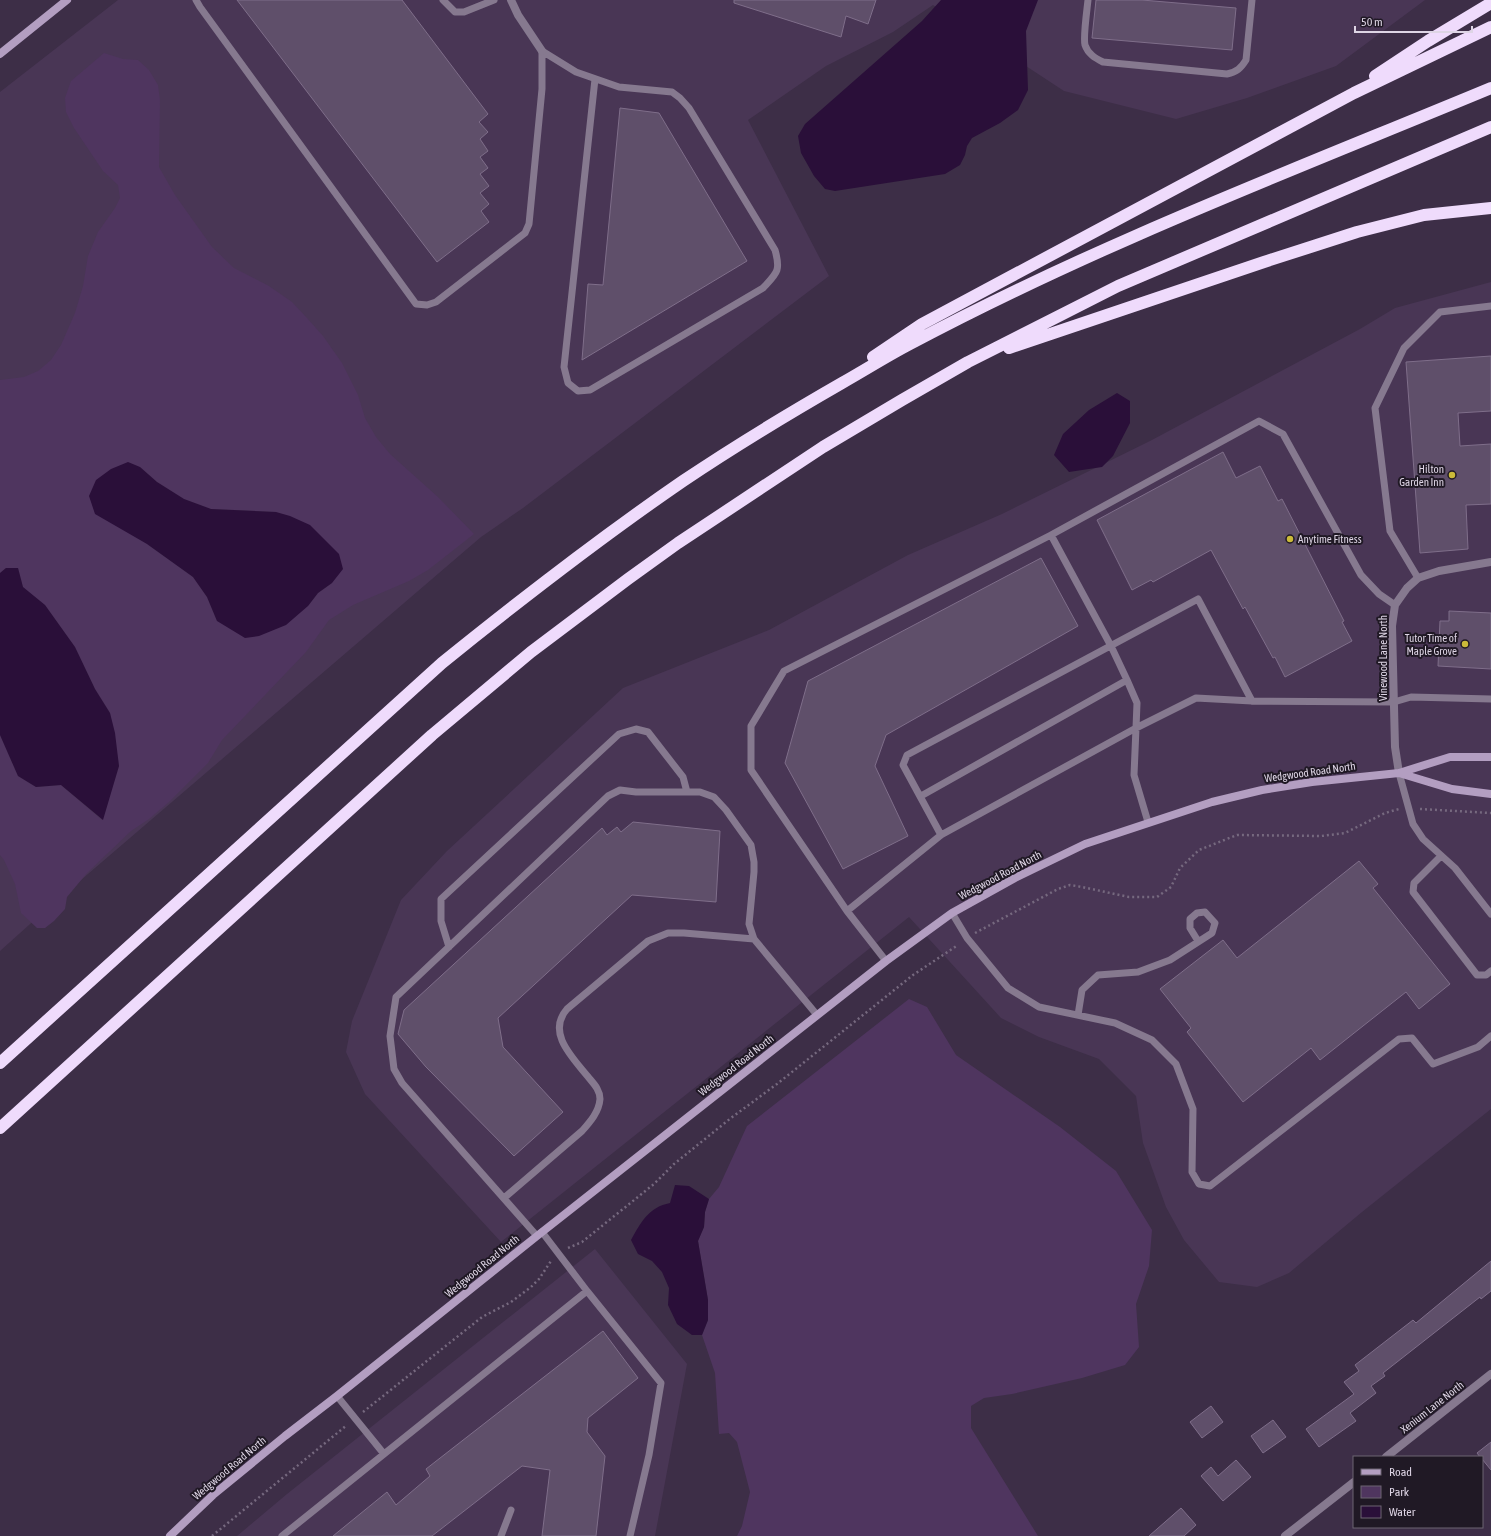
<svg xmlns="http://www.w3.org/2000/svg" width="1491" height="1536" font-family="'Asap Condensed',sans-serif">
	<rect width="100%" height="100%" fill="#3d2e47"/>
	<!-- built -->
	<path fill="#493655" d="M118 0H1425L1336 66 1247 98 1176 119 1064 91 933 5 893 32 826 66 748 120 829 276 523 508 481 537 39 916 0 951V92Z
		M1491 282V1109L1362 1212 1289 1273 1257 1287 1219 1282 1184 1240 1166 1207 1143 1143 1136 1096 1099 1059 1039 1037 1001 1018 909 917 501 1242 365 1094 346 1052 352 1021 401 900 447 851 623 688 769 630 908 555 1002 514 1150 441 1360 329 1395 308Z
		M595 1249 687 1364 655 1536H237L287 1494Z"/>
	<!-- green -->
	<path fill="#4f355f" fill-rule="evenodd" d="M104 53 123 59 138 60 149 70 158 85 160 100 159 167 175 195 212 247 234 268 269 286 292 302 307 318 323 336 342 363 358 395 365 418 376 437 390 454 438 497 474 534 428 570 409 581 353 605 329 620 306 652 222 740 208 763 169 802 149 819 131 831 87 873 67 897 65 909 54 921 45 928H37L21 913 15 884 4 860 0 855V735L18 776 36 787 61 785 102 820 119 766 110 713 95 689 75 647 45 605 23 588 18 568H6L0 573V380L24 377 38 371 51 360 61 345 75 313 83 286 88 256 98 232 115 208 120 198 118 185 103 171 74 128 66 112 65 98 71 81ZM140 467 157 482 184 499 211 509 276 512 332 583 318 593 308 606 217 621 207 597 193 577 147 544 124 529Z
		M909 999 927 1007 956 1055 1060 1127 1116 1171 1152 1230 1149 1266 1136 1304 1139 1347 1125 1365 1082 1378 1012 1394 984 1398 971 1406V1428L1038 1536H737L742 1526 750 1492 737 1442 729 1433 719 1434 715 1373 702 1335 708 1320V1300L698 1241 704 1227 705 1212 709 1199 719 1187 747 1126Z"/>
	<!-- water -->
	<path fill="#2a0f39" d="M941 0H1038L1026 31 1028 90 1018 110 1000 123 972 138 967 146 965 155 960 165 945 174 835 191 825 189 814 176 801 153 798 136 805 124 922 21Z
		M1117 393 1130 401V423L1113 456 1102 467 1069 472 1054 455 1063 434 1089 410Z
		M128 462 140 467 157 482 184 499 211 509 276 512 290 516 310 525 339 554 343 569 332 583 318 593 308 606 286 625 259 636 245 638 217 621 207 597 193 577 147 544 95 514 89 496 96 480 111 469Z
		M6 568H18L23 587 45 605 75 647 95 689 110 713 115 733 119 766 103 820 61 785 36 787 18 776 0 735V573Z
		M675 1185 689 1186 709 1199 705 1212 704 1227 698 1241 708 1300V1320L702 1335H692L677 1324 668 1305 669 1288 662 1272 652 1261 638 1254 631 1240C641 1222 649 1207 670 1203Z"/>
	<!-- building -->
	<path fill="#5f4f6a" stroke="#7f6e8a" d="M237 0H402L488 114 479 122 488 132 480 139 488 151 480 157 488 168 480 174 489 186 480 193 489 204 481 211 489 222 437 262Z
		M734 0H876L868 24 846 16 841 37 734 3Z
		M1096 0H1142L1236 8 1232 50 1092 38Z
		M620 108 659 113 747 261 582 360 588 284 603 285Z
		M1491 356V411L1458 413 1460 446 1491 444V504L1466 505 1468 549 1420 553 1406 362Z
		M1223 452 1236 478 1260 466 1278 501 1282 499 1344 621 1342 622 1352 641 1285 677 1275 657 1273 658 1245 607 1243 609 1211 550 1153 582 1151 580 1132 590 1097 520Z
		M1041 558 1078 626 886 735 875 766 908 836 843 869 785 763 808 681Z
		M1449 611 1491 613V669L1438 666 1440 621H1449Z
		M633 822 720 831 716 902 632 895 498 1018 503 1047 563 1112 514 1156 426 1067 398 1034 404 1010 602 828 607 835 617 827 621 832Z
		M1359 861 1378 884 1373 888 1450 984 1419 1009 1406 992 1320 1060 1311 1048 1243 1102 1187 1032 1191 1028 1160 989 1223 940 1237 958Z
		M1491 1261V1291L1481 1299 1480 1297 1383 1373 1385 1376 1371 1386 1376 1393 1350 1413 1356 1421 1319 1447 1306 1429 1354 1394 1344 1382 1359 1371 1355 1365 1413 1320 1416 1323Z
		M603 1331 638 1378 588 1418 587 1432 605 1456 596 1536H542L550 1470 522 1466 432 1536H333L387 1492 396 1505 430 1476 426 1469Z
		M1211 1406 1223 1422 1202 1438 1190 1422Z
		M1273 1420 1286 1437 1263 1453 1251 1436Z
		M1491 1442V1470L1482 1459V1457H1480L1477 1453Z
		M1236 1460 1251 1477 1223 1501 1201 1476 1211 1467 1218 1476Z
		M1181 1508 1196 1525 1184 1536H1149Z"/>
	<g fill="none" stroke-linecap="round" stroke-linejoin="round">
		<!-- path -->
		<path stroke="#76697f" stroke-width="2.5" stroke-dasharray="2 3" stroke-linecap="butt" d="M1420 809 1491 813
			M975 933 1058 889 1070 885 1082 887 1129 897H1157L1171 887 1180 868 1199 850 1237 835 1321 836 1345 833 1385 813 1399 809
			M568 1248 582 1242 623 1209 654 1184 674 1164 731 1118 777 1084 913 975 958 945
			M363 1412 482 1317 511 1302 531 1287 539 1279 551 1261
			M212 1536 347 1425"/>
		<!-- lane -->
		<path stroke="#86798f" stroke-width="7" d="M196 0 200 7 416 304 427 305 436 302 525 233 529 224 542 89V51
			M443 0 455 12H464L494 0
			M1088 0C1087 10 1083 37 1085 45 1088 54 1095 58 1103 62L1227 74C1237 72 1241 68 1246 60L1252 0
			M542 51 576 72 619 87 672 92 680 98 689 108 775 250C781 271 777 273 763 288L590 390 578 391 568 383 564 367 595 79
			M1418 578 1390 531 1375 408 1404 348 1440 312 1491 306
			M1399 773 1413 824 1423 839 1455 868 1491 914
			M921 796 1127 680
			M1148 822 1134 775 1136 728 1196 698 1252 701 1394 702 1411 697 1491 699
			M941 835 903 765 907 755 1198 599 1252 701
			M1441 856 1414 883 1413 892 1477 975H1486L1491 971
			M847 911 941 835 1136 728 1137 703 1127 680 1111 646 1051 535 1259 421 1283 434 1361 575 1379 594 1395 605
			M952 913 967 938 1008 988 1039 1007 1115 1023 1152 1040 1176 1064 1193 1109 1192 1172 1199 1184 1210 1186 1399 1039 1412 1038 1433 1064 1478 1047 1491 1036
			M449 947 441 921V899L619 734 636 729 648 732 683 777 687 792
			M886 961 847 911 751 770V726L784 671 1051 535
			M1078 1015 1082 990 1098 975 1138 972 1170 960 1212 933 1215 923 1205 912 1197 913 1190 919V928L1198 941
			M504 1198 582 1131C590 1122 599 1112 600 1099 600 1090 594 1084 589 1078 573 1058 546 1033 567 1009L648 941 668 933H684L754 939
			M542 1232 587 1291 661 1383 649 1455 630 1536
			M537 1236 402 1083 394 1069 390 1036 396 997 608 796 620 790 636 792H700L714 797 726 810 751 845 754 862V872L749 924 754 939 817 1015
			M337 1396 384 1454
			M282 1536 587 1291
			M501 1536 511 1510"/>
		<!-- street -->
		<path stroke="#86798f" stroke-width="8" d="M511 0 518 15 542 51
			M1399 773 1395 747 1392 626 1395 605 1407 588 1418 578 1439 571 1491 562
			M1386 1457 1491 1374
			M1285 1536 1354 1482"/>
		<!-- secondary -->
		<path stroke="#b39ec1" stroke-width="8" d="M0 54 67 0
			M1399 773 1452 789 1491 794
			M170 1536 213 1495 285 1436 337 1396 537 1236 886 961 952 913 1015 878 1085 844 1212 802 1262 790 1312 782 1399 773 1450 757H1491"/>
		<!-- highway -->
		<path stroke="#efdbfc" stroke-width="12" d="M1375 76 1428 41 1491 3
			M1009 348 1264 262 1357 232 1424 215 1491 208
			M873 357 922 324 1354 93 1491 27
			M0 1063 442 663C520 600 600 538 683 481 735 446 788 414 842 383 865 370 887 356 910 344 1098 244 1296 169 1491 88
			M0 1128 432 735 531 652 628 579 678 543 823 447 902 400 968 362 1118 286 1491 127"/>
	</g>
	<!-- markers -->
	<g fill="#cbba39" stroke="#201925" stroke-width="1.5">
		<circle cx="1452" cy="475" r="4"/>
		<circle cx="1290" cy="539" r="4"/>
		<circle cx="1465" cy="644" r="4"/>
	</g>
	<g text-anchor="middle" dominant-baseline="central" stroke-width="4" stroke-linejoin="round" paint-order="stroke">
		<!-- poi labels -->
		<g font-size="11" fill="#ded5e5" stroke="#201925" text-anchor="end">
			<text x="1444" y="469">Hilton<tspan x="1444" dy="13">Garden Inn</tspan></text>
			<text x="1298" y="539" text-anchor="start">Anytime Fitness</text>
			<text x="1457" y="638">Tutor Time of<tspan x="1457" dy="13">Maple Grove</tspan></text>
		</g>
		<!-- street labels -->
		<g font-size="11" fill="#ded5e5" stroke="#201925">
			<text transform="translate(1383 658) rotate(-90)">Vinewood Lane North</text>
			<text transform="translate(1310 772) rotate(-8)">Wedgwood Road North</text>
			<text transform="translate(1000 875) rotate(-28)">Wedgwood Road North</text>
			<text transform="translate(736 1065) rotate(-38)">Wedgwood Road North</text>
			<text transform="translate(482 1266) rotate(-39)">Wedgwood Road North</text>
			<text transform="translate(1432 1407) rotate(-38)">Xenium Lane North</text>
			<text transform="translate(229 1468) rotate(-40)">Wedgwood Road North</text>
		</g>
	</g>
	<!-- legend -->
	<rect x="1353" y="1456" width="130" height="72" fill="#201925" stroke="#6c6472"/>
	<rect x="1361" y="1469" width="20" height="6" fill="#b39ec1" stroke="#6c6472"/>
	<text x="1389" y="1476" font-size="12" fill="#ded5e5">Road</text>
	<rect x="1361" y="1486" width="20" height="12" fill="#4f355f" stroke="#6c6472"/>
	<text x="1389" y="1496" font-size="12" fill="#ded5e5">Park</text>
	<rect x="1361" y="1506" width="20" height="12" fill="#2a0f39" stroke="#6c6472"/>
	<text x="1389" y="1516" font-size="12" fill="#ded5e5">Water</text>
	<!-- scale -->
	<path d="M1355 26v6h117v-6" fill="none" stroke="#ded5e5" stroke-width="2"/>
	<text x="1361" y="26" font-size="12" fill="#ded5e5" stroke="#201925" stroke-width="3" paint-order="stroke">50 m</text>
</svg>
